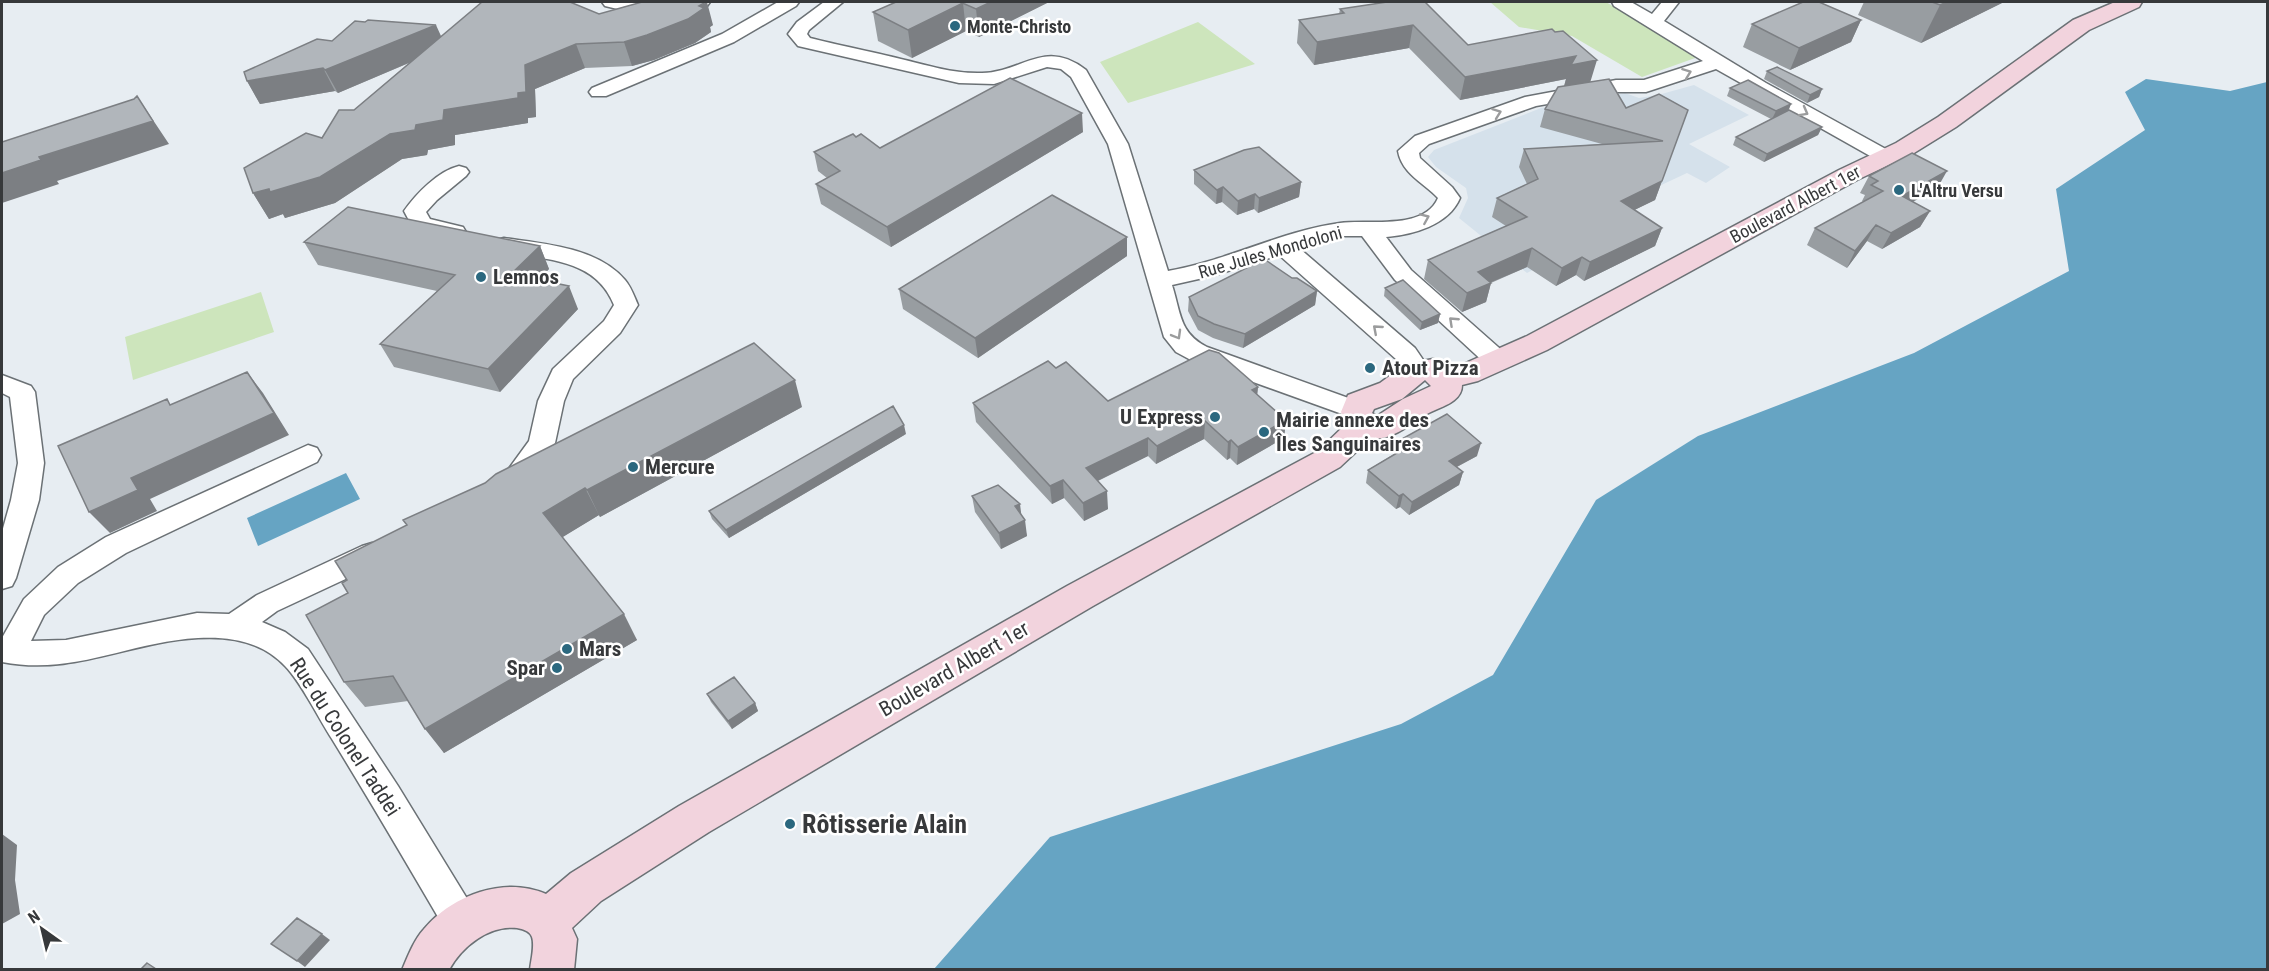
<svg xmlns="http://www.w3.org/2000/svg" width="2269" height="971" font-family="'Roboto Condensed',sans-serif">
	<rect width="100%" height="100%" fill="#e7edf2"/>
	<!-- built -->
	<path fill="#d5e1eb" d="M1694 85 1749 115 1689 144 1730 167 1706 183 1687 173 1640 195 1617 226 1527 273 1459 218 1468 198 1466 188 1436 167 1428 157 1434 150 1541 108 1625 93 1639 98 1658 95Z"/>
	<!-- green -->
	<path fill="#cde5bc" d="M1490 2H1606L1698 57 1642 77 1572 36 1519 27Z
		M1198 22 1255 64 1128 103 1100 62Z
		M261 292 274 332 133 380 125 337Z"/>
	<!-- water -->
	<path fill="#66a4c3" d="M2146 79 2230 91 2267 82V969H934L1050 837 1401 724 1493 675 1596 500 1698 436 1914 353 2069 271 2056 189 2145 130 2125 92Z
		M346 473 360 499 258 546 247 518Z"/>
	<g fill="none" stroke-linecap="round" stroke-linejoin="round">
		<!-- minor casing -->
		<g stroke="#6b7175" stroke-width="3">
			<path id="minor" d="M602 2H710L707 6 701 7C667 14 639 15 605 6Z
				M778 2H799L796 6 734 42 606 96H592L589 92 592 88 722 34Z
				M824 2H843L809 30 807 34 810 38C842 46 873 52 905 60 930 66 955 74 982 73 1023 72 1045 38 1086 70L1128 144 1168 271C1227 261 1281 231 1340 223 1367 219 1424 231 1438 198 1424 183 1402 174 1398 151L1415 136 1525 97 1616 80H1644L1703 61 1614 6 1612 2H1631L1652 14 1662 2H1679L1664 21 1766 83 1893 153 1896 157 1893 161 1886 163 1879 161 1716 69 1646 92H1616L1536 106 1429 144 1419 153 1420 158 1452 187 1460 198C1449 225 1412 235 1386 237L1411 270 1506 354 1509 360 1506 366 1497 368 1488 366 1395 280 1362 236H1338L1299 248 1415 348 1430 370 1427 376C1411 380 1406 372 1397 360L1279 255 1212 276 1172 285C1181 313 1179 333 1207 347L1365 404 1369 410 1365 416 1356 419 1189 359 1176 352 1164 337 1108 144 1071 77 1061 69 1047 67 994 84 959 83 798 46 788 34 797 22Z
				M459 166 466 168 469 172 466 176 437 200 426 212 430 219 463 227 466 232 463 237 455 239 413 228 404 211C416 194 438 171 459 166Z
				M504 238C544 244 597 247 625 280 631 287 634 296 638 305L620 333 573 379 564 401 555 443 551 450 522 489 512 492 502 489 499 482 529 441 538 401 553 369 604 321 614 305C594 255 540 261 496 250L493 245 496 240Z
				M2 375 31 386 35 392 44 463 39 500 16 578 12 586 2 589V532L11 500 18 463 10 397 2 393Z
				M308 445 317 448 321 455 317 462 126 553 78 583 44 615 31 641 66 640 197 613 229 614 257 595 362 546 372 543 382 546 386 554 382 562 277 611 262 622 285 632 308 649 398 786 474 910 479 922 474 934 461 939 448 934C410 869 372 804 332 739 319 719 301 682 285 666 263 642 230 636 198 638 128 642 74 676 2 662V638L24 599 58 567 106 537Z"/>
		</g>
		<!-- secondary casing -->
		<g stroke="#6b7175" stroke-width="3">
			<path id="secondary" d="M2115 2H2142L2139 7 2089 30 1956 127 1914 153 1857 180 1547 350 1478 381 1462 385C1462 403 1439 407 1427 414 1409 424 1393 441 1371 438L1340 467 1093 606 709 832 601 901 572 928 577 939 574 970H530C531 960 535 946 532 937 530 931 523 929 517 928 489 925 462 946 449 970H402C408 956 414 940 424 929 453 895 504 876 546 894L571 873 679 806 1067 586 1318 451 1346 424 1341 412 1348 395 1380 383 1406 364 1433 359 1444 362 1449 367 1461 365 1527 336 1839 170 1896 143 1938 117 2073 20ZM1425 380 1431 386 1403 399 1377 416 1372 413 1374 409 1402 399Z"/>
		</g>
		<!-- minor -->
		<use href="#minor" fill="#fff" fill-rule="evenodd"/>
		<!-- secondary -->
		<use href="#secondary" fill="#f2d3dd" fill-rule="evenodd"/>
	</g>
	<!-- wall -->
	<path fill="#989da1" d="M896 2H1049L979 37 966 31 912 58 878 41 873 12Z
		M1387 2 1468 45 1590 82 1626 108 1688 110 1655 200 1634 210 1662 228 1655 246 1584 281 1576 275 1556 286 1527 267 1491 283 1486 302 1462 312 1424 279 1428 260 1506 226 1492 217 1497 198 1527 184 1519 167 1524 149 1602 144 1540 127 1545 109 1564 86 1566 79 1460 100 1409 48 1314 65 1297 43 1299 20 1339 14 1340 9Z
		M1864 2H2004L1921 43 1858 15Z
		M599 14 713 25 710 27 711 32 695 43 654 60 632 66 585 68 535 89 536 117 528 118V123L455 135V145L428 150 427 155 402 159 335 203 285 218 283 214 269 219 253 193 322 138 354 110 409 63 338 93 335 91 260 104 247 81 332 41 441 36Z
		M1861 20 1851 42 1790 70 1743 47 1752 24Z
		M1767 71 1822 89 1819 97 1807 103 1764 79Z
		M1730 88 1791 104 1788 110 1822 127 1818 135 1764 162 1733 145 1736 137 1771 119 1727 96Z
		M1083 132 891 247 821 204 816 184 827 178 818 171 814 152 856 137 880 148Z
		M1194 170 1301 182 1299 197 1258 213 1254 209 1237 215 1222 202 1216 204 1194 184Z
		M1869 176 1938 187 1913 202 1930 211 1920 227 1882 249 1867 241 1847 268 1807 245 1815 228 1864 202 1862 201 1865 195 1860 193Z
		M1127 237V256L978 358 903 309 899 289Z
		M304 242 540 246 549 269 539 280 578 309 500 392 394 367 380 344 437 291 318 265Z
		M1292 278 1317 291 1315 305 1243 348 1213 338 1198 330 1188 311 1189 297Z
		M1385 288 1440 314 1438 323 1420 330 1384 296Z
		M1056 368 1108 401 1258 387 1257 395 1286 420 1284 438 1237 465 1230 458 1227 460 1204 439 1156 464 1148 456 1098 481 1108 509 1084 521 1064 498 1052 504 976 422 973 403Z
		M802 407 600 517 599 515 562 537 637 640 444 753 408 701 365 707 344 682 348 593 347 580 406 525Z
		M906 434 729 538 712 519 709 511Z
		M1400 440 1477 456 1457 467 1463 472 1459 485 1409 515 1400 507 1396 509 1366 483 1368 470 1397 452Z
		M972 496 1021 515 1027 536 1001 549 975 512Z
		M707 694 755 703 758 711 732 729 711 702Z"/>
	<!-- shaded-wall -->
	<path fill="#7c7f83" d="M707 2 713 25 710 27 711 32 695 43 654 60 632 66 624 42 699 6Z
		M991 2H1049L979 37 976 9Z
		M1947 2H2004L1921 43 1940 5Z
		M963 3 966 31 912 58 908 30Z
		M1861 20 1851 42 1790 70 1799 48Z
		M436 25 446 47 338 93 325 70Z
		M1413 25 1409 48 1314 65 1317 42Z
		M576 44 585 68 535 89 536 117 528 118V123L455 135V145L428 150 427 155 402 159 335 203 285 218 283 214 269 219 253 193 390 134 416 125 525 65Z
		M1576 56 1597 60 1590 83 1564 87 1566 79 1460 100 1465 77Z
		M323 68 335 91 260 104 247 81Z
		M1822 89 1819 97 1807 103 1810 95Z
		M137 96 169 144 57 181 59 184 2 203V173L39 157 153 121Z
		M1791 104 1788 112 1772 119 1776 111Z
		M1082 113 1083 132 891 247 887 227Z
		M1822 127 1818 135 1764 162 1767 154Z
		M1947 171 1938 187 1893 213 1902 196Z
		M1662 181 1655 200 1614 220 1621 201Z
		M1301 182 1299 197 1258 213 1259 198Z
		M1223 187 1222 202 1216 204 1217 190Z
		M1255 194 1254 209 1237 215 1238 201Z
		M1930 211 1920 227 1882 249 1891 233Z
		M1876 225 1867 241 1847 268 1855 251Z
		M1662 228 1655 246 1584 281 1590 262Z
		M1127 237V256L978 358 975 338Z
		M540 246 549 269 522 296 511 274Z
		M1532 248 1527 267 1482 286 1491 283 1486 302 1462 312 1467 293 1478 272Z
		M1582 257 1576 275 1556 286 1562 268Z
		M569 286 578 309 500 392 488 369Z
		M1317 291 1315 305 1243 348 1245 334Z
		M1440 314 1438 323 1420 330 1422 322Z
		M247 372 263 393 289 435 150 499 157 511 110 533 89 512 131 478Z
		M795 380 802 407 600 517 587 490Z
		M1258 387 1256 405 1252 390Z
		M1286 420 1284 438 1237 465 1238 447Z
		M1205 421 1204 439 1156 464 1157 446Z
		M904 425 906 434 729 538 726 530Z
		M1148 438V456L1087 486 1086 468Z
		M1231 440 1230 458 1227 460 1228 442Z
		M1481 443 1477 456 1445 473 1449 461Z
		M1463 472 1459 485 1409 515 1412 502Z
		M1063 480 1064 498 1052 504 1050 486Z
		M585 488 599 515 558 540 543 513Z
		M1107 491 1108 509 1084 521 1083 503Z
		M1403 494 1400 507 1396 509 1399 496Z
		M1020 504 1022 520 1015 506Z
		M1025 520 1027 536 1001 549 999 533Z
		M624 614 637 640 444 753 425 729Z
		M755 703 758 711 732 729 728 721Z
		M2 834 17 845 15 880 20 914 2 924Z
		M322 934 330 940 305 967 297 961Z"/>
	<!-- building -->
	<path fill="#b1b6bb" stroke="#7c7f83" stroke-width="1.5" d="M482 2H570L599 14 642 2H706L699 6 704 8 688 19 647 35 624 42 576 44 525 65 526 92 518 93V98L444 110 443 120 416 125 415 130 390 134 320 177 270 192 269 189 253 193 244 168 306 133 322 138 339 110H354Z
		M896 2H960L963 3 908 30 873 12Z
		M960 2H991L976 9Z
		M1387 2H1425L1468 45 1552 29 1555 32 1563 31 1597 60 1571 65 1576 56 1465 77 1413 25 1317 42 1299 20 1344 13 1340 9Z
		M1803 2H1819L1861 20 1799 48 1752 24Z
		M1932 2H1947L1940 5Z
		M368 20 436 25 325 70 323 68 247 81 244 72 317 39 332 41 355 21 365 22Z
		M1777 67 1822 89 1810 95 1767 71Z
		M1010 78 1082 113 887 227 816 184 840 171 814 152 853 134 856 137 861 134 880 148Z
		M1609 79 1626 108 1659 94 1688 110 1662 181 1621 201 1662 228 1590 262 1582 257 1562 268 1532 248 1478 272 1491 283 1467 293 1428 260 1527 217 1497 198 1538 179 1524 149 1663 141 1545 109 1558 87Z
		M1748 80 1791 104 1776 111 1730 88Z
		M137 96 153 121 39 157 41 160 2 173V142L134 99Z
		M1789 110 1822 127 1767 154 1736 137Z
		M1259 147 1301 182 1259 198 1255 194 1238 201 1223 187 1217 190 1194 170 1244 150Z
		M1912 153 1947 171 1902 196 1930 211 1891 233 1876 225 1855 251 1815 228 1883 191 1871 185 1878 181 1869 176Z
		M1052 195 1127 237 975 338 899 289Z
		M348 207 540 246 511 274 569 286 488 369 380 344 455 275 304 242Z
		M1264 259 1292 278H1297L1317 291 1245 334 1214 324 1198 316 1189 297Z
		M1403 280 1440 314 1422 322 1385 288Z
		M754 343 795 380 587 490 585 488 543 513 624 614 425 729 393 676 344 682 306 615 348 593 342 583 347 580 335 561 407 525 403 520 485 483 496 474Z
		M1209 350 1219 353 1258 387 1252 390 1286 420 1238 447 1231 440 1228 442 1205 421 1157 446 1148 438 1086 468 1107 491 1083 503 1063 480 1050 486 973 403 1048 361 1056 368 1066 362 1108 401Z
		M247 372 274 413 131 478 138 490 89 512 58 446 167 399 170 405Z
		M893 406 904 425 726 530 709 511Z
		M1447 414 1481 443 1449 461 1463 472 1412 502 1403 494 1399 496 1368 470 1409 446 1400 440Z
		M998 485 1020 504 1015 506 1025 520 999 533 972 496Z
		M734 677 755 703 728 721 707 694Z
		M297 918 322 934 297 961 271 944Z
		M147 963 156 969H141Z"/>
	<!-- one-way arrows -->
	<defs><path id="oneway-chevron" d="M-2-3.5L2.5 0L-2 3.5" fill="none" stroke-width="1.6" stroke-linecap="round" stroke-linejoin="round" transform="scale(1.5)"/></defs>
	<g stroke="#9b9c9d">
		<use href="#oneway-chevron" transform="translate(1687 73) rotate(-21)"/>
		<use href="#oneway-chevron" transform="translate(1804 112) rotate(29)"/>
		<use href="#oneway-chevron" transform="translate(1497 113) rotate(-20)"/>
		<use href="#oneway-chevron" transform="translate(1425 218) rotate(-23)"/>
		<use href="#oneway-chevron" transform="translate(1453 321) rotate(-137)"/>
		<use href="#oneway-chevron" transform="translate(1377 329) rotate(-139)"/>
		<use href="#oneway-chevron" transform="translate(1177 335) rotate(60)"/>
	</g>
	<!-- markers -->
	<g fill="#2b687f" stroke="#fff" stroke-width="2">
		<circle cx="955" cy="26" r="6"/>
		<circle cx="1899" cy="190" r="6"/>
		<circle cx="481" cy="277" r="6"/>
		<circle cx="1370" cy="368" r="6"/>
		<circle cx="1215" cy="417" r="6"/>
		<circle cx="1264" cy="432" r="6"/>
		<circle cx="633" cy="467" r="6"/>
		<circle cx="567" cy="649" r="6"/>
		<circle cx="557" cy="668" r="6"/>
		<circle cx="790" cy="824" r="6"/>
	</g>
	<g text-anchor="middle" dominant-baseline="central" stroke-width="5" stroke-linejoin="round" paint-order="stroke">
		<!-- far-poi labels -->
		<g font-size="18" font-weight="bold" fill="#37393b" stroke="#fff" text-anchor="start">
			<text x="967" y="26">Monte-Christo</text>
			<text x="1911" y="190">L'Altru Versu</text>
		</g>
		<!-- far-street labels -->
		<g font-size="18" fill="#37393b" stroke="#fff">
			<text transform="translate(1795 204) rotate(-28)">Boulevard Albert 1er</text>
			<text transform="translate(1270 252) rotate(-16)">Rue Jules Mondoloni</text>
		</g>
		<!-- poi labels -->
		<g font-size="21" font-weight="bold" fill="#37393b" stroke="#fff" text-anchor="start">
			<text x="493" y="277">Lemnos</text>
			<text x="1382" y="368">Atout Pizza</text>
			<text x="1203" y="417" text-anchor="end">U Express</text>
			<text x="1276" y="420">Mairie annexe des<tspan x="1276" dy="24">Îles Sanguinaires</tspan></text>
			<text x="645" y="467">Mercure</text>
			<text x="579" y="649">Mars</text>
			<text x="545" y="668" text-anchor="end">Spar</text>
		</g>
		<!-- street labels -->
		<g font-size="21" fill="#37393b" stroke="#fff">
			<text transform="translate(954 669) rotate(-30)">Boulevard Albert 1er</text>
			<text transform="translate(345 737) rotate(57)">Rue du Colonel Taddei</text>
		</g>
		<!-- near-poi labels -->
		<g font-size="26" font-weight="bold" fill="#37393b" stroke="#fff" text-anchor="start">
			<text x="802" y="824">Rôtisserie Alain</text>
		</g>
	</g>
	<!-- border -->
	<rect width="2269" height="971" fill="none" stroke="#37393b" stroke-width="6"/>
	<!-- north arrow -->
	<g transform="translate(42 929) rotate(326)" stroke="#ffffff" stroke-width="4.5" paint-order="stroke">
	<path d="M0-4.5L10 22L0 15L-10 22Z" fill="#37393b"/>
	<text y="-9" font-size="16" font-weight="bold" text-anchor="middle" fill="#37393b">N</text>
	</g>
</svg>
